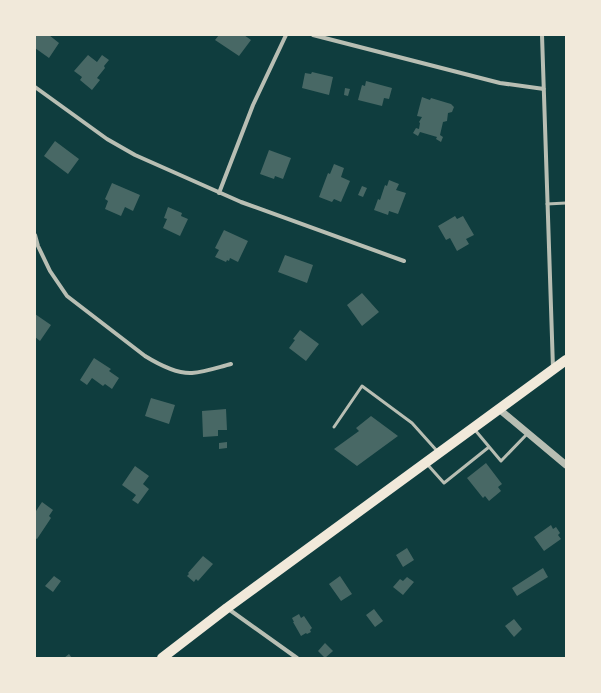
<svg xmlns="http://www.w3.org/2000/svg" width="601" height="693" font-family="'PT Sans',sans-serif">
	<rect width="100%" height="100%" fill="#0f3d3e"/>
	<!-- building -->
	<path fill="#486865" d="M35 35H49L59 43 49 58 35 48Z
		M219 35H244L251 40 239 56 215 40Z
		M88 55 97 62 102 55 109 60 104 66 105 68 97 78 100 80 92 90 80 80 82 77 74 71Z
		M312 72 333 77 329 95 302 88 305 73 311 74Z
		M366 81 392 88 389 99 384 98 382 106 358 100 362 85 365 86Z
		M345 88 350 89 348 96 344 95Z
		M422 97 430 100 431 98 451 104 454 107 452 112 448 113 447 121 443 122 440 135 443 137 441 142 436 139 437 137 420 132 418 136 413 133 416 128 419 129 420 123 419 122 422 117 417 116Z
		M55 141 79 159 68 174 44 156Z
		M269 150 291 158 283 179 275 176 274 179 260 174Z
		M334 164 344 168 341 177 350 181 341 202 334 199 332 202 319 197 328 173 330 174Z
		M389 180 399 184 396 190 406 193 398 214 389 211 388 215 374 210 378 199 380 200 385 185 387 186Z
		M112 183 140 195 133 211 125 207 121 216 105 209 108 201 105 199Z
		M362 186 367 188 363 197 358 195Z
		M168 207 182 213 181 216 188 219 180 236 163 228 167 219 164 218Z
		M455 216 457 219 463 216 474 235 466 239 469 244 457 251 450 238 446 240 438 226Z
		M224 230 248 241 238 262 230 258 229 261 227 260 226 262 215 257 219 250 215 248Z
		M285 255 313 265 307 283 278 272Z
		M362 293 379 312 362 326 347 305Z
		M35 314 51 325 40 341 35 337Z
		M300 330 319 344 306 361 289 348 295 340 293 339Z
		M94 358 111 369 109 371 119 378 112 389 105 384 103 386 92 378 87 385 80 380Z
		M151 398 175 405 169 424 145 416Z
		M226 409 227 430H218V436L203 437 202 411Z
		M371 416 398 436 357 466 334 449 359 431 356 428Z
		M227 442V448L219 449V443Z
		M486 463 502 484 498 487 501 491 489 501 485 496 483 498 467 478Z
		M135 466 149 476 143 484 149 489 138 504 132 500 136 495 122 485Z
		M42 502 53 510 49 516 51 518 37 539 35 538V511H36Z
		M551 525 553 529 556 527 560 533 558 535 561 539 544 551 534 537Z
		M407 548 414 560 403 567 396 555Z
		M203 556 213 564 198 581 196 579 194 582 187 576 189 574 188 573Z
		M543 568 548 577 517 596 512 588Z
		M54 576 61 581 53 592 45 586Z
		M340 576 352 594 341 601 329 584Z
		M407 577 414 582 403 595 393 587 400 579 403 581Z
		M374 609 383 621 375 627 366 615Z
		M299 614 301 618 304 616 312 628 310 630 311 632 307 634 306 633 301 636 293 622H294L292 618Z
		M514 619 522 629 514 637 505 626Z
		M325 643 333 651 325 658 318 651Z
		M69 654 72 658H64Z"/>
	<g fill="none" stroke-linecap="round" stroke-linejoin="round">
		<!-- service -->
		<path stroke="#b8beb3" stroke-width="3" d="M547 204 566 203
			M334 427 362 386 412 423 438 452
			M475 430 501 461 528 433
			M427 464 444 483 489 447"/>
		<!-- minor -->
		<path stroke="#b8beb3" stroke-width="4" d="M313 35 500 83 544 89
			M542 35 553 368
			M35 87 107 139 135 155 241 202 404 261
			M219 193 253 105 286 35
			M35 235 38 246 50 271 67 296 145 356C158 364 176 374 192 373 205 372 219 367 231 364
			M227 608 297 658"/>
		<!-- tertiary -->
		<path stroke="#b8beb3" stroke-width="7" d="M499 409 566 465"/>
		<!-- primary -->
		<path stroke="#f1e9da" stroke-width="10" d="M162 658 227 608 566 360"/>
	</g>
	<!-- border -->
	<rect width="601" height="693" fill="none" stroke="#f1e9da" stroke-width="72"/>
</svg>
